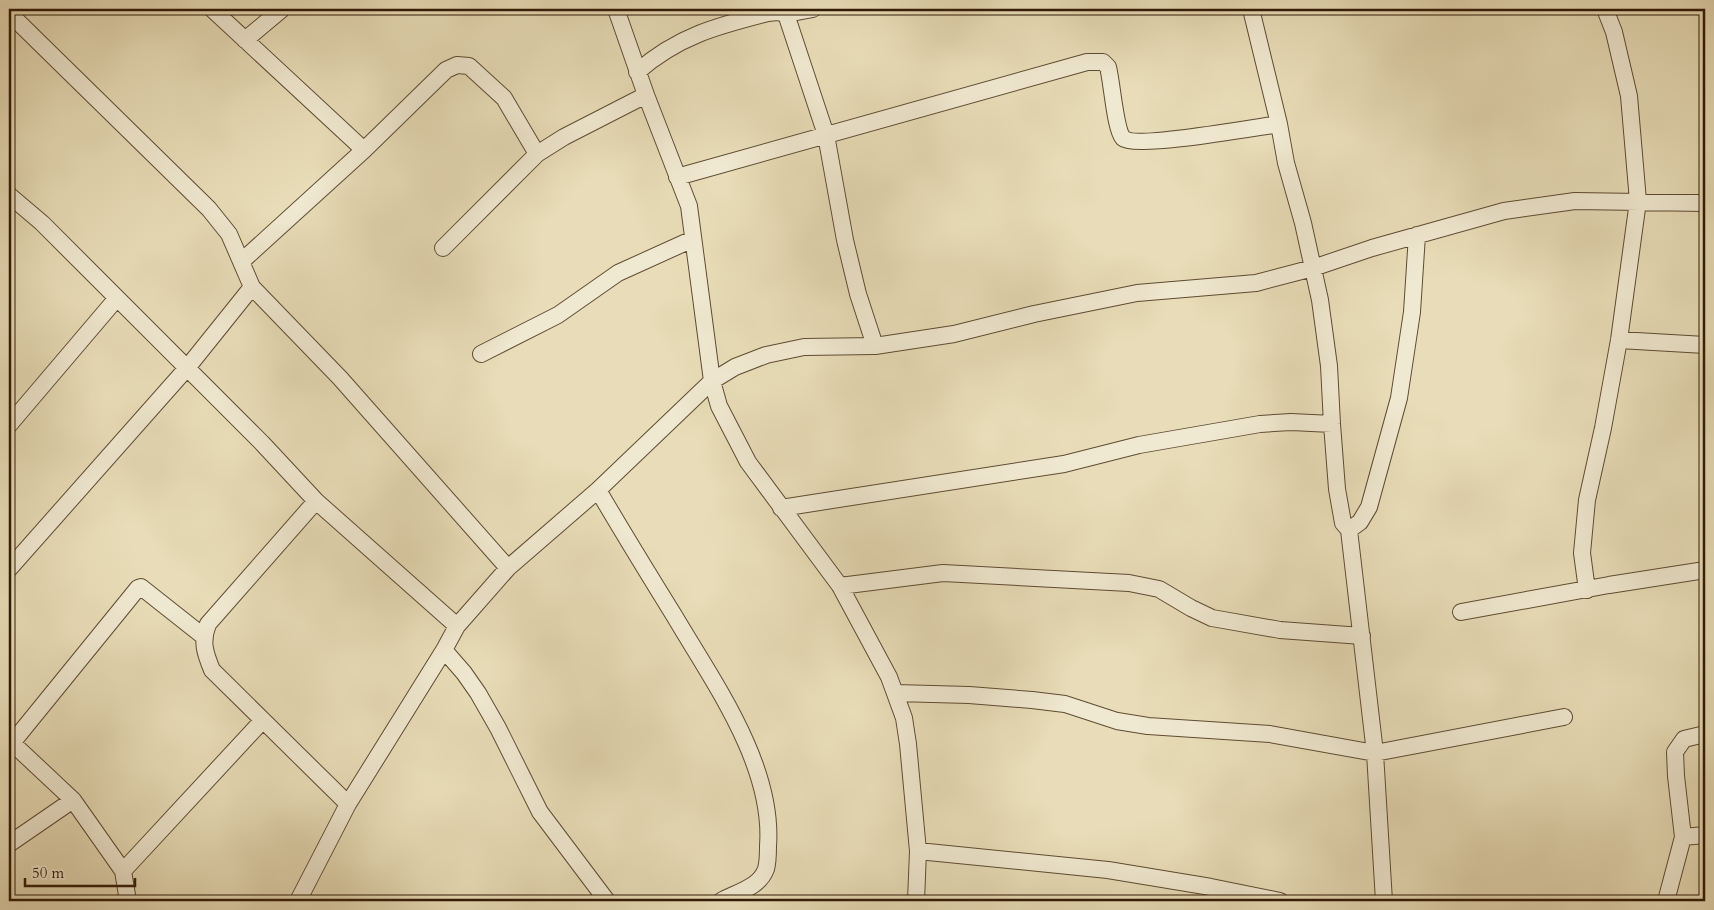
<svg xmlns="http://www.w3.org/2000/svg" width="1714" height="910" font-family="Cardo,serif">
	<rect width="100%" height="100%" fill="#e8ddb8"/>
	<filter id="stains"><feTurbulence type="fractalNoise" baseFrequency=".004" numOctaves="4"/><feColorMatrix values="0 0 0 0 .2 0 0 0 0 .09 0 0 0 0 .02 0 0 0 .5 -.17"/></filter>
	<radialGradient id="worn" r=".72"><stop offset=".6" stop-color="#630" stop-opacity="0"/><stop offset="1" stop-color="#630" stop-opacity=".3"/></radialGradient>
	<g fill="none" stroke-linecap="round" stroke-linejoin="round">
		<!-- minor casing -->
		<g stroke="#5f4b33" stroke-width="18">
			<path id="minor" d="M212 9 364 150
				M616 9 646 95 689 206 712 381 719 406 748 462 840 586 889 677 904 718 908 744 918 851 916 901
				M1251 9 1279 124 1286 163 1303 223 1320 300 1329 366 1332 424 1337 489 1343 523 1349 530 1375 753 1384 901
				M9 13 209 209 229 234 252 287 340 378 508 568
				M786 14 826 135 845 240 858 294 875 346
				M245 40 282 9
				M637 72C678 36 717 26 768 13L777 12 786 14 813 9
				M677 177 1087 62H1103L1108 67C1112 82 1115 129 1123 138 1135 149 1257 127 1279 124
				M9 195 42 223 262 443 316 501 457 626
				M443 248 537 154 564 137 646 95
				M242 261 364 150 446 70 457 65 469 66 504 98 537 154
				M1619 340 1705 345
				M481 354 558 315 618 273 693 239
				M9 425 117 298
				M598 490C623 533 649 575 675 617 714 683 774 766 768 846 768 853 768 862 766 869 759 888 737 892 721 901
				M316 501 208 624C201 642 205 653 212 670L348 804
				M781 508 1064 464 1139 445 1260 424 1291 422 1332 424
				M1349 530 1360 522 1369 507 1399 398 1412 312 1417 235
				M9 569 187 368 252 287
				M840 586 943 573 1129 583 1159 589 1191 608 1212 618 1280 630 1362 636
				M1587 590 1582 553 1587 500 1603 428 1619 340 1638 201 1629 96 1614 32 1605 9
				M1461 612 1609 585 1705 570
				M444 650 464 673 478 693 498 728 540 812 607 901
				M896 693 969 695 1032 700 1065 704 1117 721 1148 726 1270 734 1375 753 1564 717
				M9 740 73 800 123 871 128 901
				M12 743 138 588 141 587 203 636
				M1683 837 1705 835
				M9 844 73 800
				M918 851 1108 870 1211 887 1280 901
				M123 871 263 720
				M298 901 348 804 444 650 457 626 508 568 598 490 712 381 735 367 766 355 804 347 875 346 954 334 1034 314 1137 293 1256 283 1313 268 1372 248 1504 211 1575 201 1705 203
				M1666 901 1683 837 1676 776 1675 752 1684 739 1705 734"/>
		</g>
		<!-- minor -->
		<use href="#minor" stroke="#f0e9d1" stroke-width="16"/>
	</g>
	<!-- margin -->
	<rect width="1714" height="910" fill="none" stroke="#e8ddb8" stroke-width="30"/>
	<rect x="10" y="10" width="1694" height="890" fill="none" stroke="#311a07" stroke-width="2.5"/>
	<rect x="15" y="15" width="1684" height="880" fill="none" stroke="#311a07"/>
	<!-- scale -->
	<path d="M25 878v8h110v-8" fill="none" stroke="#311a07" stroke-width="2.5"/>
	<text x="32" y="878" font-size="15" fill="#311a07" stroke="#f0e9d1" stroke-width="4" paint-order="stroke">50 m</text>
	<rect width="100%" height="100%" filter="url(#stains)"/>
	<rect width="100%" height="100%" fill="url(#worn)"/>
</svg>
